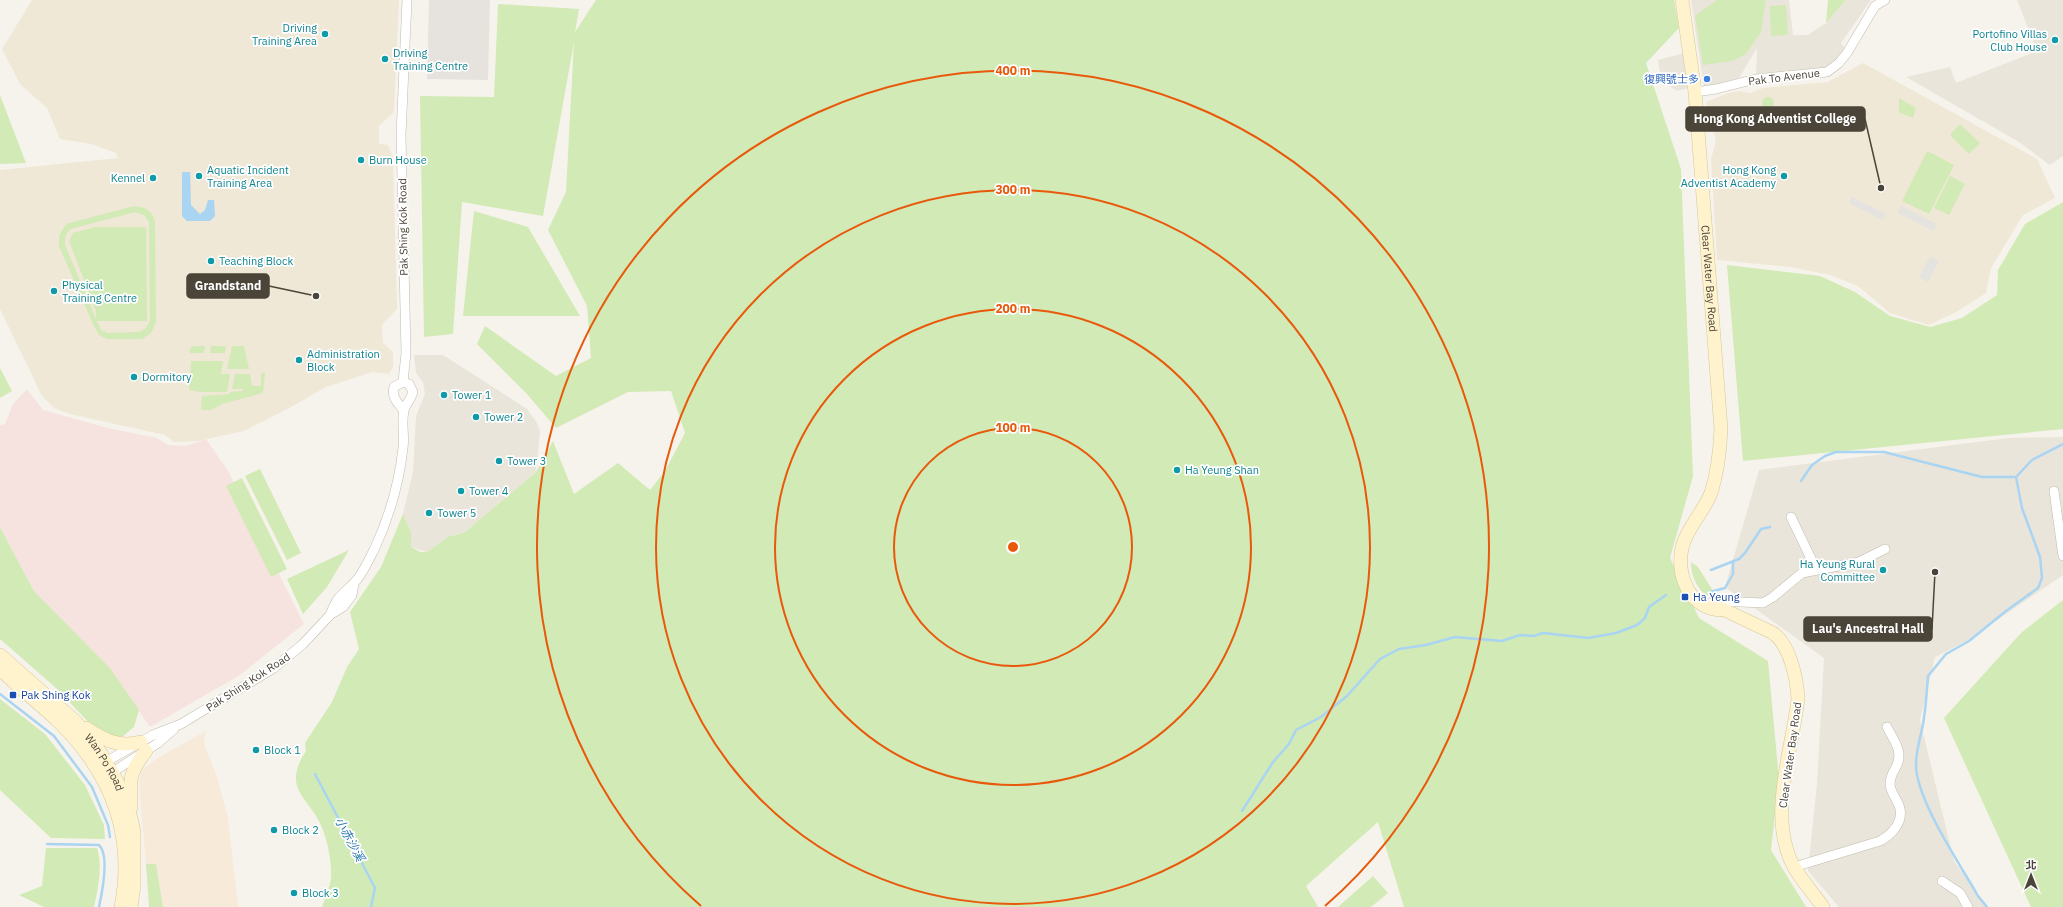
<svg xmlns="http://www.w3.org/2000/svg" width="2063" height="907" font-family="'IBM Plex Sans','Noto Sans TC',sans-serif">
	<rect width="100%" height="100%" fill="#f6f3ec"/>
	<!-- residential -->
	<path fill="#eae5da" d="M1691 0H1789L1793 35H1808L1826 23 1846 0H1871L1841 43 1846 50 1829 67 1756 74 1757 48 1739 78 1704 87Z
		M2017 0H2063V156L2050 165 2019 142 1906 77 1950 67 1956 83 2037 51Z
		M1685 53 1692 87 1677 91 1661 81 1658 60Z
		M414 355H443L527 409 537 423 540 432 536 472 465 532 456 534 427 552 411 547V532L403 514 413 472 416 416 425 394 423 382 416 373Z
		M2063 437V575L1968 640 1935 657 1920 720 1954 861 1987 907H1839L1808 871 1817 783 1824 658 1725 587 1759 470 2008 438Z"/>
	<!-- commercial -->
	<path fill="#f7ead8" d="M206 731 204 738 205 747 217 777 228 818 238 907H163L156 864H146L139 784 140 777 142 770 156 759Z"/>
	<!-- industrial -->
	<path fill="#e6e2dd" d="M429 0H490L488 80 427 79Z"/>
	<!-- education -->
	<path fill="#efe8d6" d="M32 0H399L394 112 379 126V144L388 145 393 157 397 309 382 325 383 343 393 352V367L389 374 372 372 326 387 291 407 244 431 198 441 174 442 165 435 70 414 54 408 42 396 0 309V170L118 158 116 153 91 144 60 139 47 108 20 84 2 49Z
		M1863 63 2037 159 2055 198 2023 215 1991 268 1986 293 1958 311 1929 325 1890 313 1858 286 1830 275 1791 267 1717 260 1711 159 1716 141 1706 102 1728 93 1740 91 1750 93 1763 88 1828 82Z"/>
	<!-- medical -->
	<path fill="#f6e3e0" d="M27 389 43 410 108 428 157 438 168 445 186 446 206 439 228 471 304 624 240 675 150 727 110 668 34 591 0 527V425L5 424 13 404Z"/>
	<!-- green -->
	<path fill="#d2eab5" fill-rule="evenodd" d="M596 0H1674L1679 28 1646 63 1681 169 1693 476 1670 558 1699 618 1768 661 1779 780 1771 850 1806 907H1404L1378 822 1306 886 1318 907H322C325 898 330 887 331 878 332 863 328 844 323 830 311 797 280 791 306 751L305 743 332 702 347 667 359 649 350 612 381 567 403 514 411 532V547L420 552H427L448 537 465 532 536 472 553 441 574 494 618 463 650 490 665 471 685 433 671 391 628 392 556 428 526 393 477 344 485 326 556 376 591 358 587 306 548 230 566 192 574 42 543 216 462 202 453 334 424 337 420 96 494 97 498 4 579 9 575 32Z
		M1717 0H1766L1761 32 1746 54 1732 61 1703 65 1695 16Z
		M1828 0H1846L1826 23Z
		M1786 5 1788 35 1771 36 1770 6Z
		M0 95 26 163 0 164Z
		M1762 103a6 6 0 1 1 12 0a6 6 0 1 1-12 0Z
		M1899 98 1916 108 1913 118 1899 112Z
		M1960 124 1980 143 1969 154 1950 135Z
		M1927 151 1954 165 1929 214 1902 201Z
		M1950 176 1965 184 1949 215 1934 208Z
		M2063 202V429L1743 461 1727 265 1820 276 1855 292 1890 316 1930 327 1962 318 1997 295 1998 270 2025 224Z
		M130 207C141 205 152 209 155 221L156 322 151 333 142 339H107L99 335 94 326 59 246V236L66 224ZM135 212 144 215 149 222 150 321 146 328 139 332 108 333 101 330 97 321H147L146 227H95L73 233 69 241 96 311V319L65 245C65 238 65 234 71 229Z
		M474 211 528 227 580 316H463Z
		M194 346H205L204 353H190V348Z
		M211 346H226L225 353H210Z
		M232 346H244L249 369H227Z
		M191 361H223L221 374H230L227 392H200L189 390Z
		M0 368 12 391 0 398Z
		M261 373H265L263 393 222 404 211 410H201L202 396 230 394V392L243 391V389H232L235 374H250L252 386H261Z
		M260 469 301 553 287 560 245 476Z
		M242 478 287 569 271 577 226 486Z
		M0 527 34 591 110 668 139 710 134 727 122 737 107 735 95 729 56 688 0 639Z
		M349 550 327 587 303 614 287 579Z
		M1691 562 1698 567 1715 594 1706 596C1696 586 1691 576 1691 562Z
		M2063 600V907H2031L1944 718 2021 633Z
		M0 699 45 734 85 785 104 825 105 839 51 838 0 790Z
		M46 848H97C103 866 98 889 94 907H44L19 895 42 886Z
		M146 864H156L163 907H149Z
		M1373 876 1388 893 1371 907H1338Z"/>
	<!-- parking -->
	<path fill="#e5e3e0" d="M1852 197 1886 214 1883 220 1849 203Z
		M1901 206 1937 224 1933 231 1898 213Z
		M1930 256 1939 261 1928 282 1919 277Z"/>
	<!-- water -->
	<path fill="#a9d4f2" d="M182 172H190L191 205 200 214 205 210 208 200H214L215 216 210 221H187L182 216Z"/>
	<g fill="none" stroke-linecap="round" stroke-linejoin="round">
		<!-- stream -->
		<path stroke="#a9d4f2" stroke-width="2.5" d="M1801 481 1812 465 1825 456 1836 452H1884L1982 477H2016L2032 460 2063 444
			M1711 570 1739 559 1745 553 1761 529 1770 527
			M1710 592 1725 588 1733 574V561
			M0 694 54 736 92 787 108 825 110 837
			M315 774 375 888 371 907
			M1242 811 1273 762 1289 744 1296 730 1321 717 1347 696 1380 659 1399 649 1426 645 1455 637 1502 641 1520 635 1534 636 1543 633 1588 638 1616 633 1637 625 1645 618 1649 607 1666 595
			M47 844 99 845C110 855 102 893 99 907
			M1987 907 1978 896C1960 864 1915 798 1916 764 1916 748 1922 734 1924 718 1926 704 1927 690 1928 676L1946 654 1969 641 2006 611 2038 588 2042 578 2040 557 2022 508 2016 477"/>
		<!-- street casing -->
		<g stroke="#c2bbae" stroke-width="10">
			<path id="street" d="M1695 92 1716 89 1756 79 1827 72 1839 63 1847 53 1875 6 1885 0
				M403 382 406 353 401 135 407 0
				M2054 491 2063 556
				M1791 517 1816 569
				M1708 604 1719 601 1763 603 1773 597 1802 573 1859 562 1885 549
				M330 615C337 597 340 596 353 584 362 576 368 561 374 550 389 518 399 484 403 448 405 436 401 423 404 411 405 405 411 399 413 392L409 384 403 382 394 387C391 397 398 403 404 411
				M102 764 153 735 181 724 274 668 303 644 330 615 343 607 352 595 354 584
				M108 775 158 743 174 729
				M1794 867 1880 841C1891 835 1903 823 1900 809 1899 801 1890 793 1890 784 1890 777 1893 772 1896 767 1904 752 1894 741 1887 727
				M1942 881 1960 893 1968 907"/>
		</g>
		<!-- secondary casing -->
		<g stroke="#d6c79b" stroke-width="14">
			<g id="secondary">
				<path id="s1" d="M1682 0 1695 92 1721 429C1720 452 1718 471 1711 493 1705 509 1692 522 1685 539 1673 567 1686 608 1720 610"/>
				<path d="M1714 605 1773 633C1790 645 1797 679 1798 699 1792 751 1767 818 1794 867 1802 881 1814 894 1823 907"/>
				<path id="s2" d="M0 655 75 721 97 747 117 781 131 818 134 832V885L131 907"/>
				<path d="M0 669C19 688 40 704 59 722 111 773 135 835 121 907"/>
				<path d="M86 728C104 740 119 748 141 742"/>
				<path d="M131 808C130 780 128 774 146 751"/>
			</g>
		</g>
		<!-- street -->
		<use href="#street" stroke="#fff" stroke-width="9"/>
		<!-- secondary -->
		<use href="#secondary" stroke="#fff3cd" stroke-width="13"/>
	</g>
	<!-- distance rings -->
	<g fill="none" stroke="#e8590c" stroke-width="2">
		<circle cx="1013" cy="547" r="119"/>
		<circle cx="1013" cy="547" r="238"/>
		<circle cx="1013" cy="547" r="357"/>
		<path d="M701 906A476 476 0 1 1 1325 906"/>
	</g>
	<!-- markers -->
	<g fill="#0f9aa8" stroke="#fff" stroke-width="1.5">
		<circle cx="325" cy="34" r="4"/>
		<circle cx="2055" cy="40" r="4"/>
		<circle cx="385" cy="59" r="4"/>
		<circle cx="361" cy="160" r="4"/>
		<circle cx="199" cy="176" r="4"/>
		<circle cx="1784" cy="176" r="4"/>
		<circle cx="153" cy="178" r="4"/>
		<circle cx="211" cy="261" r="4"/>
		<circle cx="54" cy="291" r="4"/>
		<circle cx="299" cy="360" r="4"/>
		<circle cx="134" cy="377" r="4"/>
		<circle cx="444" cy="395" r="4"/>
		<circle cx="476" cy="417" r="4"/>
		<circle cx="499" cy="461" r="4"/>
		<circle cx="1177" cy="470" r="4"/>
		<circle cx="461" cy="491" r="4"/>
		<circle cx="429" cy="513" r="4"/>
		<circle cx="1883" cy="570" r="4"/>
		<circle cx="256" cy="750" r="4"/>
		<circle cx="274" cy="830" r="4"/>
		<circle cx="294" cy="893" r="4"/>
	</g>
	<circle fill="#3f7fe0" stroke="#fff" stroke-width="1.5" cx="1707" cy="79" r="4"/>
	<g fill="#1a4fb4" stroke="#fff" stroke-width="1.5">
		<rect x="1681" y="593" width="8" height="8" rx="2"/>
		<rect x="9" y="691" width="8" height="8" rx="2"/>
	</g>
	<g text-anchor="middle" dominant-baseline="central" stroke-width="3.5" stroke-linejoin="round" paint-order="stroke">
		<!-- culture labels -->
		<g font-size="11" fill="#0d838f" stroke="#fff" text-anchor="start">
			<text x="317" y="28" text-anchor="end">Driving<tspan x="317" dy="13">Training Area</tspan></text>
			<text x="2047" y="34" text-anchor="end">Portofino Villas<tspan x="2047" dy="13">Club House</tspan></text>
			<text x="393" y="53">Driving<tspan x="393" dy="13">Training Centre</tspan></text>
			<text x="369" y="160">Burn House</text>
			<text x="207" y="170">Aquatic Incident<tspan x="207" dy="13">Training Area</tspan></text>
			<text x="1776" y="170" text-anchor="end">Hong Kong<tspan x="1776" dy="13">Adventist Academy</tspan></text>
			<text x="145" y="178" text-anchor="end">Kennel</text>
			<text x="219" y="261">Teaching Block</text>
			<text x="62" y="285">Physical<tspan x="62" dy="13">Training Centre</tspan></text>
			<text x="307" y="354">Administration<tspan x="307" dy="13">Block</tspan></text>
			<text x="142" y="377">Dormitory</text>
			<text x="452" y="395">Tower 1</text>
			<text x="484" y="417">Tower 2</text>
			<text x="507" y="461">Tower 3</text>
			<text x="1185" y="470">Ha Yeung Shan</text>
			<text x="469" y="491">Tower 4</text>
			<text x="437" y="513">Tower 5</text>
			<text x="1875" y="564" text-anchor="end">Ha Yeung Rural<tspan x="1875" dy="13">Committee</tspan></text>
			<text x="264" y="750">Block 1</text>
			<text x="282" y="830">Block 2</text>
			<text x="302" y="893">Block 3</text>
		</g>
		<!-- street labels -->
		<g font-size="11" fill="#4b4439" stroke="#fff">
			<text transform="translate(1784 77) rotate(-7)">Pak To Avenue</text>
			<text transform="translate(403 227) rotate(-91)">Pak Shing Kok Road</text>
			<text stroke="none"><textPath href="#s1" startOffset="280">Clear Water Bay Road</textPath></text>
			<text transform="translate(248 682) rotate(-33)">Pak Shing Kok Road</text>
			<text transform="translate(1790 755) rotate(-82)">Clear Water Bay Road</text>
			<text stroke="none"><textPath href="#s2" startOffset="151">Wan Po Road</textPath></text>
		</g>
		<!-- shop labels -->
		<g font-size="11" fill="#366cbe" stroke="#fff" text-anchor="end">
			<text x="1699" y="79">復興號士多</text>
		</g>
		<!-- transit labels -->
		<g font-size="11" fill="#164399" stroke="#fff" text-anchor="start">
			<text x="1693" y="597">Ha Yeung</text>
			<text x="21" y="695">Pak Shing Kok</text>
		</g>
		<!-- water labels -->
		<g font-size="12" font-style="italic" fill="#2e7ab2" stroke="#fff">
			<text transform="translate(350 839) rotate(62)">小赤沙溪</text>
		</g>
	</g>
	<circle cx="1013" cy="547" r="6" fill="#e8590c" stroke="#fff" stroke-width="2"/>
	<g font-size="12" text-anchor="middle" font-weight="bold" fill="#e8590c" stroke="#fff" stroke-width="3.5" stroke-linejoin="round" paint-order="stroke">
		<text x="1013" y="75">400 m</text>
		<text x="1013" y="194">300 m</text>
		<text x="1013" y="313">200 m</text>
		<text x="1013" y="432">100 m</text>
	</g>
	<!-- callouts -->
	<path fill="none" stroke="#4b4439" stroke-width="1.5" d="M1881 188L1865 119M316 296L269 286M1935 572L1932 629"/>
	<g fill="#4b4439" stroke="#fff" stroke-width="1.5">
		<circle cx="1881" cy="188" r="4"/>
		<circle cx="316" cy="296" r="4"/>
		<circle cx="1935" cy="572" r="4"/>
	</g>
	<g fill="#4b4439" stroke="#4b4439" stroke-width="1.5">
		<rect x="1686" y="107" width="179" height="24" rx="4"/>
		<rect x="187" y="274" width="82" height="24" rx="4"/>
		<rect x="1804" y="617" width="128" height="24" rx="4"/>
	</g>
	<g font-size="12" text-anchor="middle" font-weight="bold" fill="#fff">
		<text x="1775" y="123">Hong Kong Adventist College</text>
		<text x="228" y="290">Grandstand</text>
		<text x="1868" y="633">Lau's Ancestral Hall</text>
	</g>
	<!-- north arrow -->
	<g transform="translate(2031 875)" stroke="#ffffff" stroke-width="3" paint-order="stroke">
	<path d="M0-3L7 15L0 10L-7 15Z" fill="#4b4439"/>
	<text y="-6" font-size="11" font-weight="bold" text-anchor="middle" fill="#4b4439">北</text>
	</g>
</svg>
